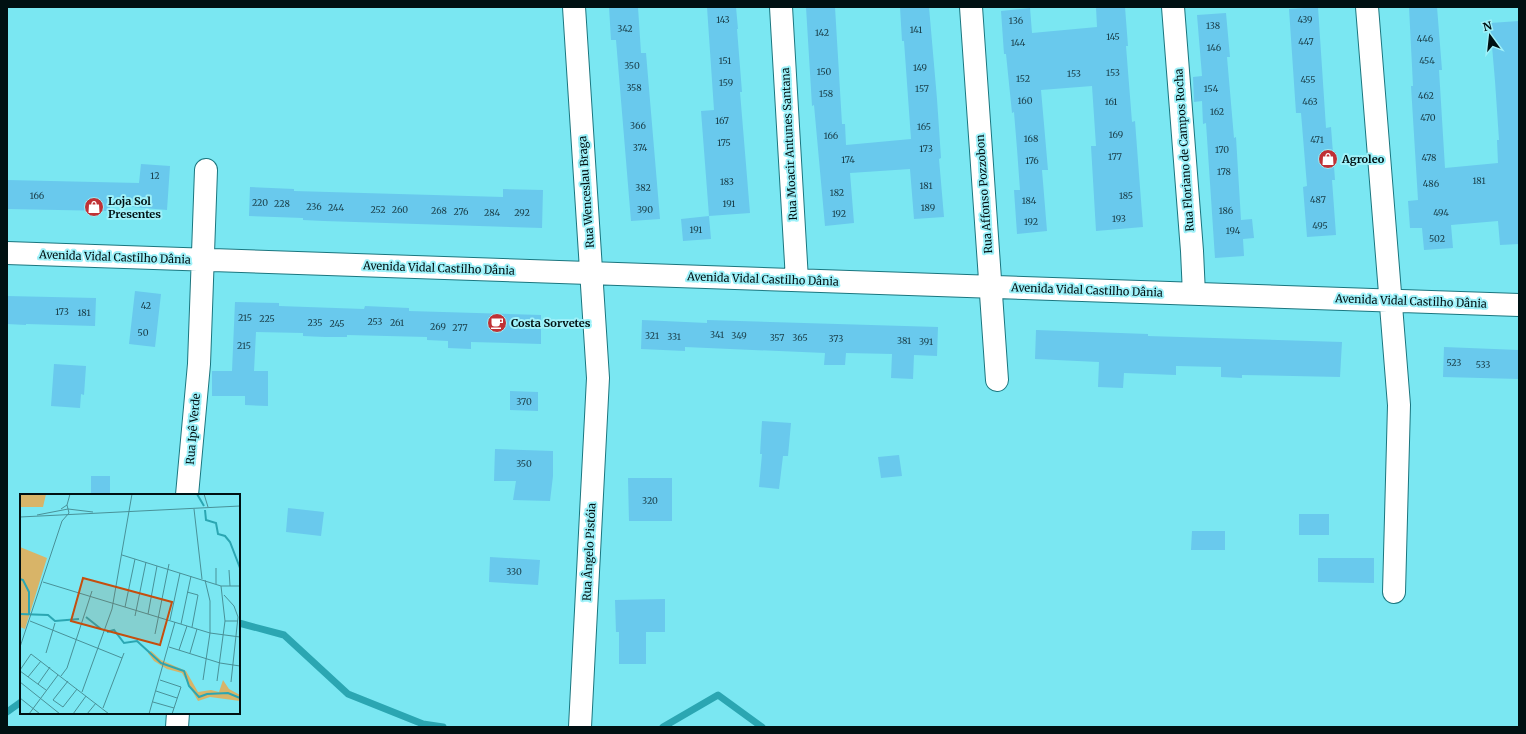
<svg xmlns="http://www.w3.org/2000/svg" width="1526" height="734" font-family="Merriweather,serif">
	<rect width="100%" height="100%" fill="#7ae7f2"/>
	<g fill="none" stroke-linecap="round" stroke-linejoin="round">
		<!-- stream -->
		<path stroke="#2ba6b2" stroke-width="7" d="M239 623 284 635 348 694 423 724 443 727
			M7 712 21 702
			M663 727 718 695 762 727"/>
	</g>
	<!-- building -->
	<path fill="#69c9ed" d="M609 7H638L641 53H646L660 219 631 221 616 40H611Z
		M707 7H736L738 29H737L742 92H740L750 213 709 216 701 111 714 110Z
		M806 7H835L842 124H845L846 145 911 139 904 41H902L900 7H929L937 99 941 158 939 159 944 217 914 219 910 169 850 173 854 223 825 226 814 105 812 106Z
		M1096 7H1125L1128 46H1126L1132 122 1135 121 1143 227 1096 231 1091 146H1096L1092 86 1041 90 1048 170H1042L1047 231 1017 234 1014 190H1020L1017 149 1014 112 1012 113 1006 54H1004L1001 11 1030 8 1032 33 1097 27Z
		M1318 7 1326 128 1331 127 1335 180H1332L1336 235 1307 237 1303 187 1307 186 1301 113H1296L1289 9Z
		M1409 7H1437L1442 70H1439L1445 168 1498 163 1497 140H1499L1495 81 1490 23 1519 21V244L1500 245 1498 221 1451 225 1453 248 1424 250 1422 228H1410L1408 201 1418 200 1411 86H1413Z
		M1226 13 1230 57H1227L1234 138 1236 137 1241 220 1252 219 1254 238 1243 239 1244 256 1215 258 1206 123 1203 124 1202 101 1194 102 1193 77 1202 76 1197 15Z
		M141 164 170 166 167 210 110 205V211L7 209V180L139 183Z
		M250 187 294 189V191L503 197V189L543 190 542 228 324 221 303 220V218L249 216Z
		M709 216 711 239 683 241 681 219Z
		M135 291 161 294 155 347 129 344Z
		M7 296 96 298 95 326 26 324V325L7 324Z
		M235 302 279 303V306L364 309 365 306 409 308V311L541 315V344L471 342V349L448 348V341L427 340V337L347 335V337H325L303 336V333L256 332 254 371H268V406L245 405V396H212V371H232Z
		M642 320 707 323V320L938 327 937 356 914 355 913 379 891 378 892 354 846 353 845 365H824L825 353 685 347V351L641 349Z
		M1036 330 1148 334V336L1342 342 1340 377 1242 375V378L1221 377V367L1176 366V375L1124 373 1123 388 1098 387 1099 362 1035 359Z
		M1444 347 1519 350V379L1443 377Z
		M54 364 86 366 84 395 81 394 80 408 51 406Z
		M510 391 538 392V411L510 410Z
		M762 421 791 423 788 456H783L779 489 759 487 762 454H760Z
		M495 449 553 451V476L550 501 513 500 516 481H494Z
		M899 455 902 476 881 478 878 457Z
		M91 476H110V495H91Z
		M628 478H672V521H629Z
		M288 508 324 512 321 536 286 532Z
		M1299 514H1329V535H1299Z
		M1192 531H1225V550H1191Z
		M490 557 540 560 538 585 489 582Z
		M1318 558H1374V583L1318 582Z
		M665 599V632H646V664H619V632H616L615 600Z"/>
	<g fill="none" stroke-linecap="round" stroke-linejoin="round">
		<!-- minor casing -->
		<g stroke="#1b767f" stroke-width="24">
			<path id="minor" d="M574 7 598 378 580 727
				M781 7 797 280
				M971 7 997 380
				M1173 7 1192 251 1194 294
				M1367 7 1399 405 1394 592
				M7 253 1519 305
				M187 495 199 364 206 170
				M177 727 178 713"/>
		</g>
		<!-- minor -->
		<use href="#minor" stroke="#fff" stroke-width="22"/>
	</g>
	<!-- icons -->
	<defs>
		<g id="shop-disc" transform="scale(1)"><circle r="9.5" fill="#c03135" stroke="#9ef1f9"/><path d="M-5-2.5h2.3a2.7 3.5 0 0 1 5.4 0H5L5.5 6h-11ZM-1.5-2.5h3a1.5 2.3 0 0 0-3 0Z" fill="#fff"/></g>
		<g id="cafe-disc" transform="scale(1)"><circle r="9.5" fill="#c03135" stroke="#9ef1f9"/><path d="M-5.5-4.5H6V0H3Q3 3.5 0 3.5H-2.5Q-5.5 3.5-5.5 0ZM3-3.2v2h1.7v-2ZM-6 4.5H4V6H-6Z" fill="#fff"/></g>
	</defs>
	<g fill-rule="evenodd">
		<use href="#shop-disc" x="1328" y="159"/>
		<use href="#shop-disc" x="94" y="207"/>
		<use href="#cafe-disc" x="497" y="323"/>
	</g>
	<g text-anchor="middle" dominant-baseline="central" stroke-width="4" stroke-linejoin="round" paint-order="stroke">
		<!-- number labels -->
		<g font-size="9" fill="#1a3e49">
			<text x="723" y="19">143</text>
			<text x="1305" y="19">439</text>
			<text x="1016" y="20">136</text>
			<text x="1213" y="25">138</text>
			<text x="625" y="28">342</text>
			<text x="916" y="29">141</text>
			<text x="822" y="32">142</text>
			<text x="1113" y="36">145</text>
			<text x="1425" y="38">446</text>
			<text x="1306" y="41">447</text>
			<text x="1018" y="42">144</text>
			<text x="1214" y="47">146</text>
			<text x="725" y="60">151</text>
			<text x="1427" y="60">454</text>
			<text x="632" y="65">350</text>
			<text x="920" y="67">149</text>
			<text x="824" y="71">150</text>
			<text x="1113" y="72">153</text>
			<text x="1074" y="73">153</text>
			<text x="1023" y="78">152</text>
			<text x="1308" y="79">455</text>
			<text x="726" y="82">159</text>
			<text x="634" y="87">358</text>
			<text x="922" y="88">157</text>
			<text x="1211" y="88">154</text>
			<text x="826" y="93">158</text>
			<text x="1426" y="95">462</text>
			<text x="1025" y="100">160</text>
			<text x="1111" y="101">161</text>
			<text x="1310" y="101">463</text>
			<text x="1217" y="111">162</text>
			<text x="1428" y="117">470</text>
			<text x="722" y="120">167</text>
			<text x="638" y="125">366</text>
			<text x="924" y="126">165</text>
			<text x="1116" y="134">169</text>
			<text x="831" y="135">166</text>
			<text x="1031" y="138">168</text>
			<text x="1317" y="139">471</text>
			<text x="724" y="142">175</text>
			<text x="640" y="147">374</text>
			<text x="926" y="148">173</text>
			<text x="1222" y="149">170</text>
			<text x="1115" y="156">177</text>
			<text x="1429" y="157">478</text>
			<text x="848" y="159">174</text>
			<text x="1032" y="160">176</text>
			<text x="1224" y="171">178</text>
			<text x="155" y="175">12</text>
			<text x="1479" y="180">181</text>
			<text x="727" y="181">183</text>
			<text x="1431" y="183">486</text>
			<text x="926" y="185">181</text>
			<text x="643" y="187">382</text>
			<text x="837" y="192">182</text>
			<text x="37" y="195">166</text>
			<text x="1126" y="195">185</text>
			<text x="1318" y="199">487</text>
			<text x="1029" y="200">184</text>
			<text x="260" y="202">220</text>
			<text x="282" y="203">228</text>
			<text x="729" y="203">191</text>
			<text x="314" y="206">236</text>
			<text x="336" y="207">244</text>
			<text x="928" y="207">189</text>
			<text x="378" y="209">252</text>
			<text x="400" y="209">260</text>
			<text x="645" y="209">390</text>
			<text x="439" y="210">268</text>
			<text x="1226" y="210">186</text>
			<text x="461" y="211">276</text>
			<text x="492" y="212">284</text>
			<text x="522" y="212">292</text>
			<text x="1441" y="212">494</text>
			<text x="839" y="213">192</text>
			<text x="1119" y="218">193</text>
			<text x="1031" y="221">192</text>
			<text x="1320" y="225">495</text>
			<text x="696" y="229">191</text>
			<text x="1233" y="230">194</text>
			<text x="1437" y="238">502</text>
			<text x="146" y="305">42</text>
			<text x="62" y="311">173</text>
			<text x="84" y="312">181</text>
			<text x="245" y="317">215</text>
			<text x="267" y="318">225</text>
			<text x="375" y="321">253</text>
			<text x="315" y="322">235</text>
			<text x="397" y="322">261</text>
			<text x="337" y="323">245</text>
			<text x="438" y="326">269</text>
			<text x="460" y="327">277</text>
			<text x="143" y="332">50</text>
			<text x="717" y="334">341</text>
			<text x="652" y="335">321</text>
			<text x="739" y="335">349</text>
			<text x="674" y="336">331</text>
			<text x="777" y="337">357</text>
			<text x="800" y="337">365</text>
			<text x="836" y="338">373</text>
			<text x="904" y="340">381</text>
			<text x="926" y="341">391</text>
			<text x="244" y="345">215</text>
			<text x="1454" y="362">523</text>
			<text x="1483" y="364">533</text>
			<text x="524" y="401">370</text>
			<text x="524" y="463">350</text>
			<text x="650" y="500">320</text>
			<text x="514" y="571">330</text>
		</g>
		<!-- street labels -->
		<g font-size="11" fill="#001012" stroke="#9ef1f9">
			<text transform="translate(789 144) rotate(-93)">Rua Moacir Antunes Santana</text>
			<text transform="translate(1184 150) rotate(-94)">Rua Floriano de Campos Rocha</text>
			<text transform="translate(586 192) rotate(-94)">Rua Wenceslau Braga</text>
			<text transform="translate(984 194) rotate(-94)">Rua Affonso Pozzobon</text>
			<text transform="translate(115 257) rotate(2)">Avenida Vidal Castilho Dânia</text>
			<text transform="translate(439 268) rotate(2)">Avenida Vidal Castilho Dânia</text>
			<text transform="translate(763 279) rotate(2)">Avenida Vidal Castilho Dânia</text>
			<text transform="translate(1087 290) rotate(2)">Avenida Vidal Castilho Dânia</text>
			<text transform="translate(1411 301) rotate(2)">Avenida Vidal Castilho Dânia</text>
			<text transform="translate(193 429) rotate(-85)">Rua Ipê Verde</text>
			<text transform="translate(589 552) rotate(-87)">Rua Ângelo Pistóia</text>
		</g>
		<!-- poi labels -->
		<g font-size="11" font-weight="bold" fill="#001012" stroke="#9ef1f9" text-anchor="start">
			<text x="1342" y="159">Agroleo</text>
			<text x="108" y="201">Loja Sol<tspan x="108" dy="13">Presentes</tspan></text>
			<text x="511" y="323">Costa Sorvetes</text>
		</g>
	</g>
	<!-- overview -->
	<g transform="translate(20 494)">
		<rect width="220" height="220" fill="#7ae7f2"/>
		<path d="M0 0H26L23 13H0Z" fill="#d8b468"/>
		<path d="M0 53 27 64 5 135 0 133ZM131 157 141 166 166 177 178 198 191 196 199 198 203 186 209 195 220 201V207L190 203 178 207 162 179 147 175 134 167 128 159Z" fill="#d8b468"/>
		<path fill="none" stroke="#2ba6b2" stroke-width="2" d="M177 0 184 12M185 16 186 26 196 29 198 40 205 42 210 48 220 74M0 85 3 86 9 98V121M0 120 28 121 35 127 59 125M66 123 81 135M87 138 94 136 104 149 117 147 141 169 164 177 169 192 179 203 187 200 208 199 220 204"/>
		<path fill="none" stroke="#499198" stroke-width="1" d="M184 0 188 13M41 15 47 11 50 0M174 15 182 85M17 21 48 15 73 18M0 23 220 12M102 61 201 92H220M196 74V90M209 76 210 92M23 88 190 139 220 143M167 98 178 101 172 133M204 101 214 112 218 123 211 188M105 113 115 65M128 120 137 72M115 122 126 68M150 126 160 79M10 127 102 164M205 127H218M161 130 171 82M135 140 149 70M0 153 42 27 49 19 47 11M149 153 200 169 220 172M159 156 167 132M26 159 35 129M170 159 177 135M0 176 11 160 89 220M0 177 26 196M41 182 47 174 72 97M8 183 21 167M140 186 161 193 152 220M183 186 190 139V107L185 86M48 187 33 206 43 213 57 195M197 187 205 127 201 92M0 188 40 220M18 190 30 173M136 197 157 204M62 198 92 115 112 0M0 204 20 220M133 208 154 214M83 214 104 159M9 220 38 181M53 220 66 202M67 220 76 209M129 220 155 128"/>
		<path fill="#c54e0d" fill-opacity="0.15" stroke="#c54e0d" stroke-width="2" d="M63 84 152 108 140 151 51 127Z"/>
		<rect width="220" height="220" fill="none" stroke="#001012" stroke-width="2"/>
	</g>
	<!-- border -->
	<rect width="1526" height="734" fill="none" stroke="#001012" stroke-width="16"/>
	<!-- north arrow -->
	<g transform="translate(1490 36) rotate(345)" stroke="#9ef1f9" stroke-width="3" paint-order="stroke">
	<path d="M0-3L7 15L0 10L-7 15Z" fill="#001012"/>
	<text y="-6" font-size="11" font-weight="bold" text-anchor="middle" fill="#001012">N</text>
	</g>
</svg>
